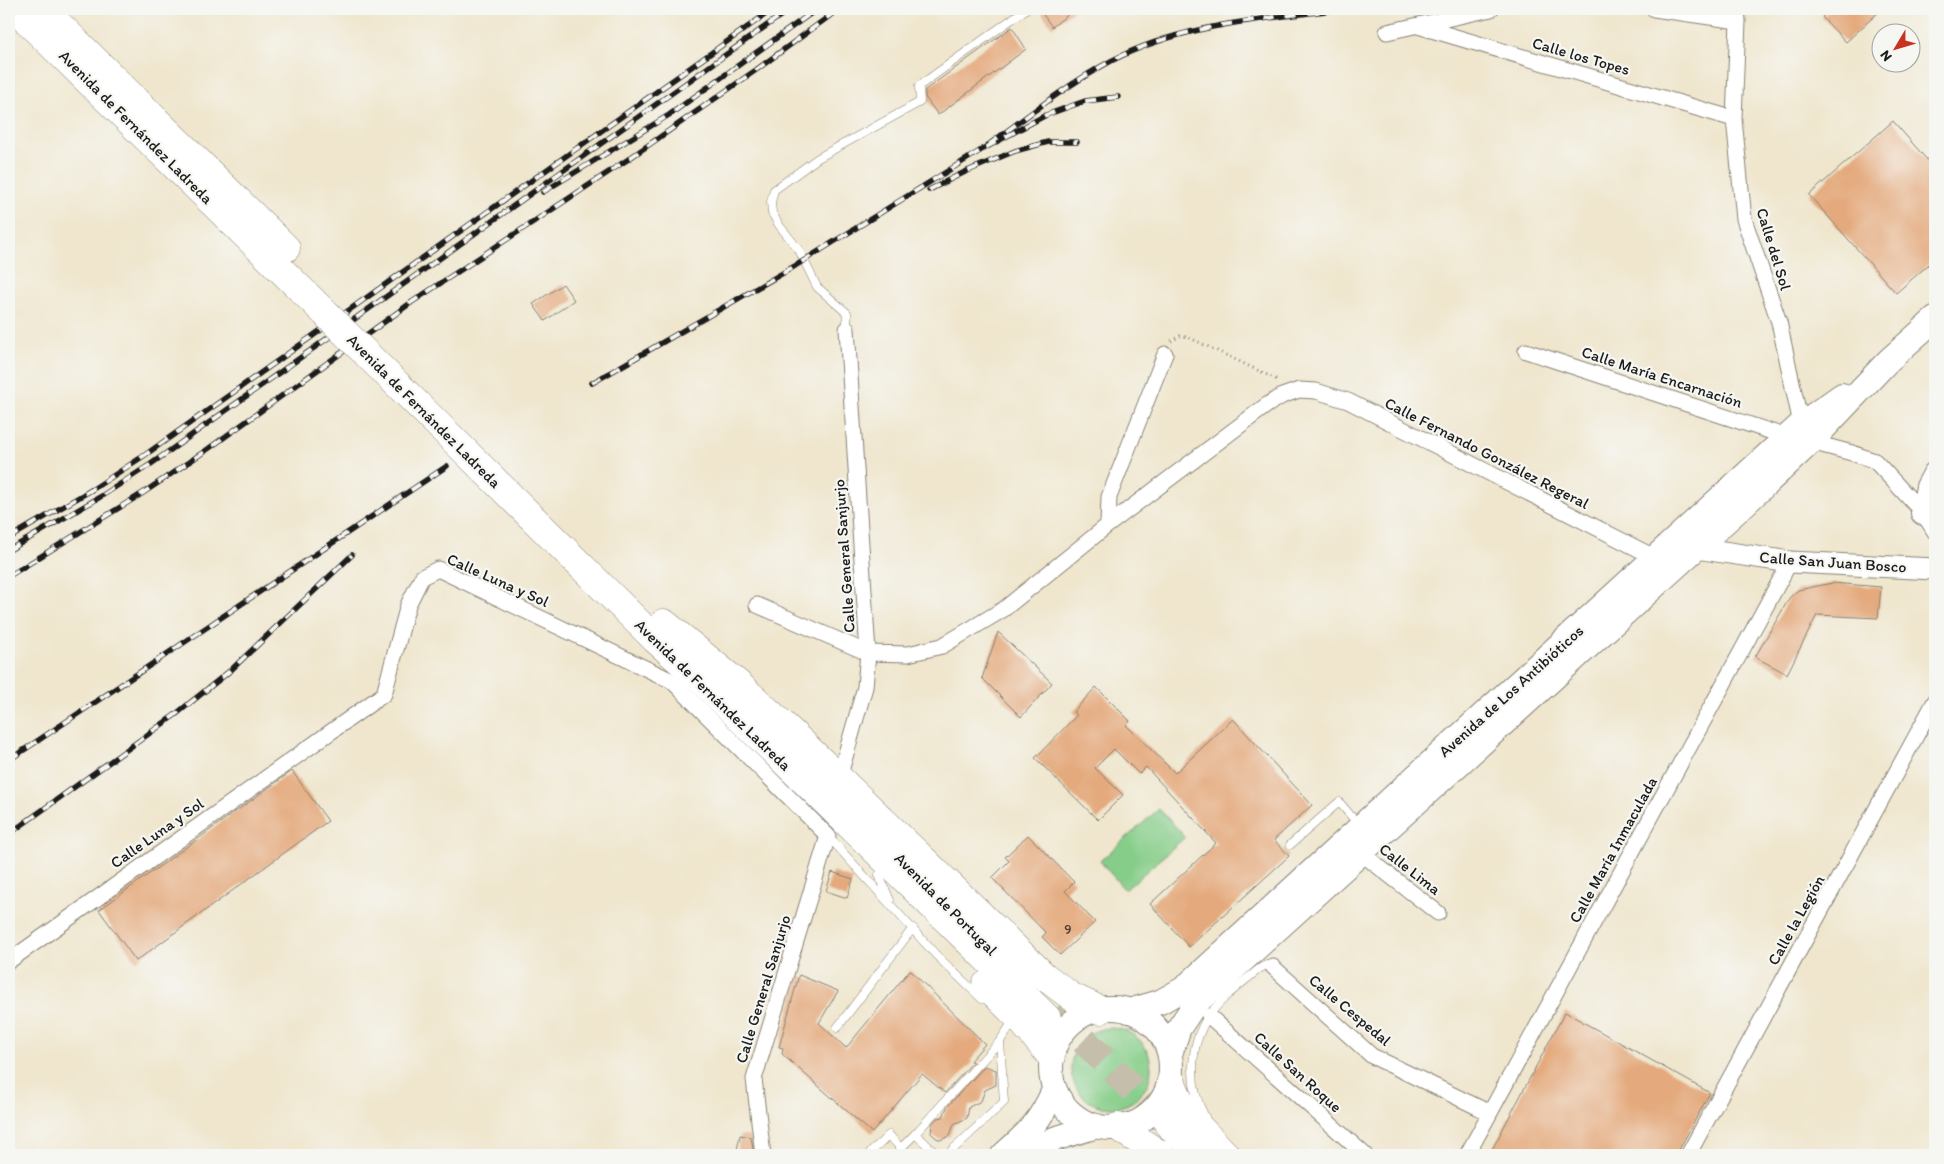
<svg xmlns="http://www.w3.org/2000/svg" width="1944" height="1164" font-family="Itim,sans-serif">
	<rect width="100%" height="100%" fill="#f6f6f2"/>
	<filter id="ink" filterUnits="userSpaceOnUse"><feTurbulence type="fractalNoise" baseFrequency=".02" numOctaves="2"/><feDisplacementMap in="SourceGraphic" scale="10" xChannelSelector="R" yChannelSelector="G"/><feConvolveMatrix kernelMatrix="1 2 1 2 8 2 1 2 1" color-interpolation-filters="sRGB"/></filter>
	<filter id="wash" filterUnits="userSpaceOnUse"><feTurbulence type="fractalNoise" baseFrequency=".0096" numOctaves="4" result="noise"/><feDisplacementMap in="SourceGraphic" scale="20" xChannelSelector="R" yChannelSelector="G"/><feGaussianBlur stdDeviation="1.12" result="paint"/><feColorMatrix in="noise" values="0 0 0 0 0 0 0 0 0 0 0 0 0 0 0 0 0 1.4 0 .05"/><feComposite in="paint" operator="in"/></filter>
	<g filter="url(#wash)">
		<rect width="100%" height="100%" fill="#efe6cd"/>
		<!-- green -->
		<path fill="#86cd89" stroke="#517452" d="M1159 809 1185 837 1125 890 1100 861Z
			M1071 1068a40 40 0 1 1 80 0a40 40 0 1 1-80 0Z"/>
		<g id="blocks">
			<!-- building -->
			<path fill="#e4a97b" d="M1039 9H1075L1052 27Z
				M1831 9H1882L1846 42 1822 17Z
				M1012 27 1026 49 938 115 925 97V90Z
				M1893 121 1935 169V259L1896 293 1809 195Z
				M563 284 574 300 545 321 533 304Z
				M1832 583 1881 587 1878 618 1817 615 1787 674 1755 657 1790 597 1798 590Z
				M998 632 1052 683 1021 717 982 678Z
				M1096 687 1130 721 1126 725 1175 773 1233 719 1312 805 1274 840 1289 856 1189 947 1150 904 1216 843 1146 767 1139 774 1114 749 1095 768 1123 795 1098 820 1035 758 1077 715 1073 712Z
				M292 771 328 821 136 961 99 910Z
				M1028 835 1074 882 1065 891 1095 922 1060 955 1042 937 1046 933 992 878 1009 861 1005 857Z
				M832 872 853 879 847 898 826 891Z
				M910 970 985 1044 970 1061 973 1062 945 1093 922 1074 872 1133 782 1054 783 1048 779 1047 799 975 838 991 819 1023 846 1048Z
				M1565 1012 1710 1093 1676 1155H1489Z
				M985 1066 996 1070V1085L985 1090 981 1101 969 1107 967 1118 954 1124 950 1136 940 1140 935 1137 931 1133 932 1124 937 1118 943 1117 947 1107Z
				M740 1135 751 1137 754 1155H736Z"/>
		</g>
	</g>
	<g filter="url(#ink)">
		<use href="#blocks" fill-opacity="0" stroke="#868174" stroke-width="1"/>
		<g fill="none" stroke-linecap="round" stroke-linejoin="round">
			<!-- highway-tunnel -->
			<path stroke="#c5beaa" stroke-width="28" stroke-dasharray="28 14" stroke-linecap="butt" d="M1054 1011 1168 1124"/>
			<!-- lane casing -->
			<g stroke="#868174" stroke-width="9">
				<path id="lane" d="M847 329V313L817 287 799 250 779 225 772 213 771 202 774 190 818 158 920 102 919 86 1026 9
					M828 836 936 955 982 999
					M1290 845 1339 802 1358 824
					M879 875 890 900
					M837 1028 913 928
					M1205 1117C1188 1087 1189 1046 1208 1017 1221 998 1242 983 1259 969L1266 965 1273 967
					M901 1148 915 1134
					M868 1155 889 1135 907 1155
					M938 1155 915 1134 1000 1041
					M947 1155 1004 1102 1000 1041 1010 1026"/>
			</g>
			<!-- street casing -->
			<g stroke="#868174" stroke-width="17">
				<path id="street" d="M1654 9 1738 21
					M1737 9 1738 21 1734 119 1744 219 1779 322 1801 424
					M1418 26 1734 119
					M1387 32 1491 9
					M1526 351 1787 437
					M1811 442 1852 453 1875 461 1923 513 1935 532
					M1108 525 1109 497 1165 354
					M757 605 868 653 908 654 942 646 1004 609 1108 525 1267 405 1282 396 1299 390 1316 391 1348 401 1656 558
					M839 778 865 687 868 653 847 329
					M1361 853 1438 913
					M9 961 384 694 408 605 422 577 438 569 672 681 828 836 754 1079 763 1155
					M1273 967 1372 1056 1490 1113
					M1209 1016 1365 1155
					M1467 1155 1790 562
					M1688 1155 1935 701"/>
			</g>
			<!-- secondary casing -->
			<g stroke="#868174" stroke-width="23">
				<path id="secondary" d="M1683 546 1790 562 1935 569"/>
			</g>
			<!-- primary casing -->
			<g stroke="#868174" stroke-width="26">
				<path id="primary" d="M1923 513 1928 487 1935 474
					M1051 1068a60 60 0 1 1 120 0a60 60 0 1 1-120 0Z
					M1129 1011 1160 1002 1183 989 1801 424 1842 395
					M1170 1054 1179 1028 1195 1004 1746 503 1811 442 1888 361 1935 319
					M1003 1155C1029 1132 1040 1122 1054 1090
					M1030 1155 1054 1139 1097 1126"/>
			</g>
			<!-- highway casing -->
			<g stroke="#868174" stroke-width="29">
				<path id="highway" d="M15 9 325 313
					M43 9 286 248
					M480 466 655 639 697 676 1047 1018
					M664 623 737 683 792 733 1044 976 1072 997 1100 1010
					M986 985 1019 1018 1051 1056
					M1171 1081 1182 1107 1191 1119 1226 1155
					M1168 1124 1201 1155
					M1118 1127 1161 1155"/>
			</g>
			<!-- path -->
			<path stroke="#868174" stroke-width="3" stroke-dasharray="1 4" stroke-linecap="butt" d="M1171 341 1180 336 1188 337 1278 380"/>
			<!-- lane -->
			<use href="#lane" stroke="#fff" stroke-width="8"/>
			<!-- street -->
			<use href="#street" stroke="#fff" stroke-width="15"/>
			<!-- secondary -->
			<use href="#secondary" stroke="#fff" stroke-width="21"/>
			<!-- primary -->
			<use href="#primary" stroke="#fff" stroke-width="24"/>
			<!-- highway -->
			<use href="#highway" stroke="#fff" stroke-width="28"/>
			<!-- rail casing -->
			<g stroke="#1c1c1c" stroke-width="5.5">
				<path id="rail" d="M1118 97 1085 101 1046 115 983 149C1025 118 1066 85 1111 61 1181 24 1264 19 1341 9
					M929 190 965 172 1015 151 1048 142H1077
					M543 192 669 115 817 9
					M592 383 795 266 983 149
					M9 538 93 489 145 455 773 9
					M9 550 100 497 151 464 790 9
					M9 576 143 493 208 449 412 302 627 160 756 70 839 9
					M9 760 447 466
					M9 834 175 715 231 670 352 555"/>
			</g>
			<!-- rail -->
			<use href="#rail" stroke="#f6f6f2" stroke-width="4" stroke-dasharray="11" stroke-linecap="butt"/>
			<!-- highway-bridge casing -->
			<g stroke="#868174" stroke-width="29" stroke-linecap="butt">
				<path id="highway-bridge" d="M325 313 480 466"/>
			</g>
			<!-- highway-bridge -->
			<use href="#highway-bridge" stroke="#fff" stroke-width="28"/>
		</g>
	</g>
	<g text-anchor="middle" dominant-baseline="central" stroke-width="4.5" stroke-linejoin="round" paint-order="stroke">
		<!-- number labels -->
		<g font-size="14" fill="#4e3f34">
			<text x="1068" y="929">9</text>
		</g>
		<!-- street labels -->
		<g font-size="16" fill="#1c1c1c" stroke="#f6f6f2">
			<text transform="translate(1581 56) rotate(16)">Calle los Topes</text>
			<text transform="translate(136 127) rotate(45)">Avenida de Fernández Ladreda</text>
			<text transform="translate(1774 249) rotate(73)">Calle del Sol</text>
			<text transform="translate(1662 377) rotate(18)">Calle María Encarnación</text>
			<text transform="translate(424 411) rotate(45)">Avenida de Fernández Ladreda</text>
			<text transform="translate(1487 453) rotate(27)">Calle Fernando González Regeral</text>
			<text transform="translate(844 556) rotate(-94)">Calle General Sanjurjo</text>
			<text transform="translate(1833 562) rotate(4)">Calle San Juan Bosco</text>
			<text transform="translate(498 580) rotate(24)">Calle Luna y Sol</text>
			<text transform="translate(1511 691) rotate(-42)">Avenida de Los Antibióticos</text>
			<text transform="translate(713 695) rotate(44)">Avenida de Fernández Ladreda</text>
			<text transform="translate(157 833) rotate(-35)">Calle Luna y Sol</text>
			<text transform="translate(1613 850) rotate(-61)">Calle María Inmaculada</text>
			<text transform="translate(1410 869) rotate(38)">Calle Lima</text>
			<text transform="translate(946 904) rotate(45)">Avenida de Portugal</text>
			<text transform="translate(1796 920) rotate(-61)">Calle la Legión</text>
			<text transform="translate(763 989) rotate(-73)">Calle General Sanjurjo</text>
			<text transform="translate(1350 1010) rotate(40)">Calle Cespedal</text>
			<text transform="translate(1298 1072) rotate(42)">Calle San Roque</text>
		</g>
	</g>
	<!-- margin -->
	<rect width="1944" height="1164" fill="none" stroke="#f6f6f2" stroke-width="30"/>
	<!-- north arrow -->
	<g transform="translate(1896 48) rotate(232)"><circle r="24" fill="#f6f6f2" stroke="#9f9f9c"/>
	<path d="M0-4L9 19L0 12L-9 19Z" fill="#c8321e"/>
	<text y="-8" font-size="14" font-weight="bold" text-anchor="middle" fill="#1c1c1c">N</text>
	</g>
</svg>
